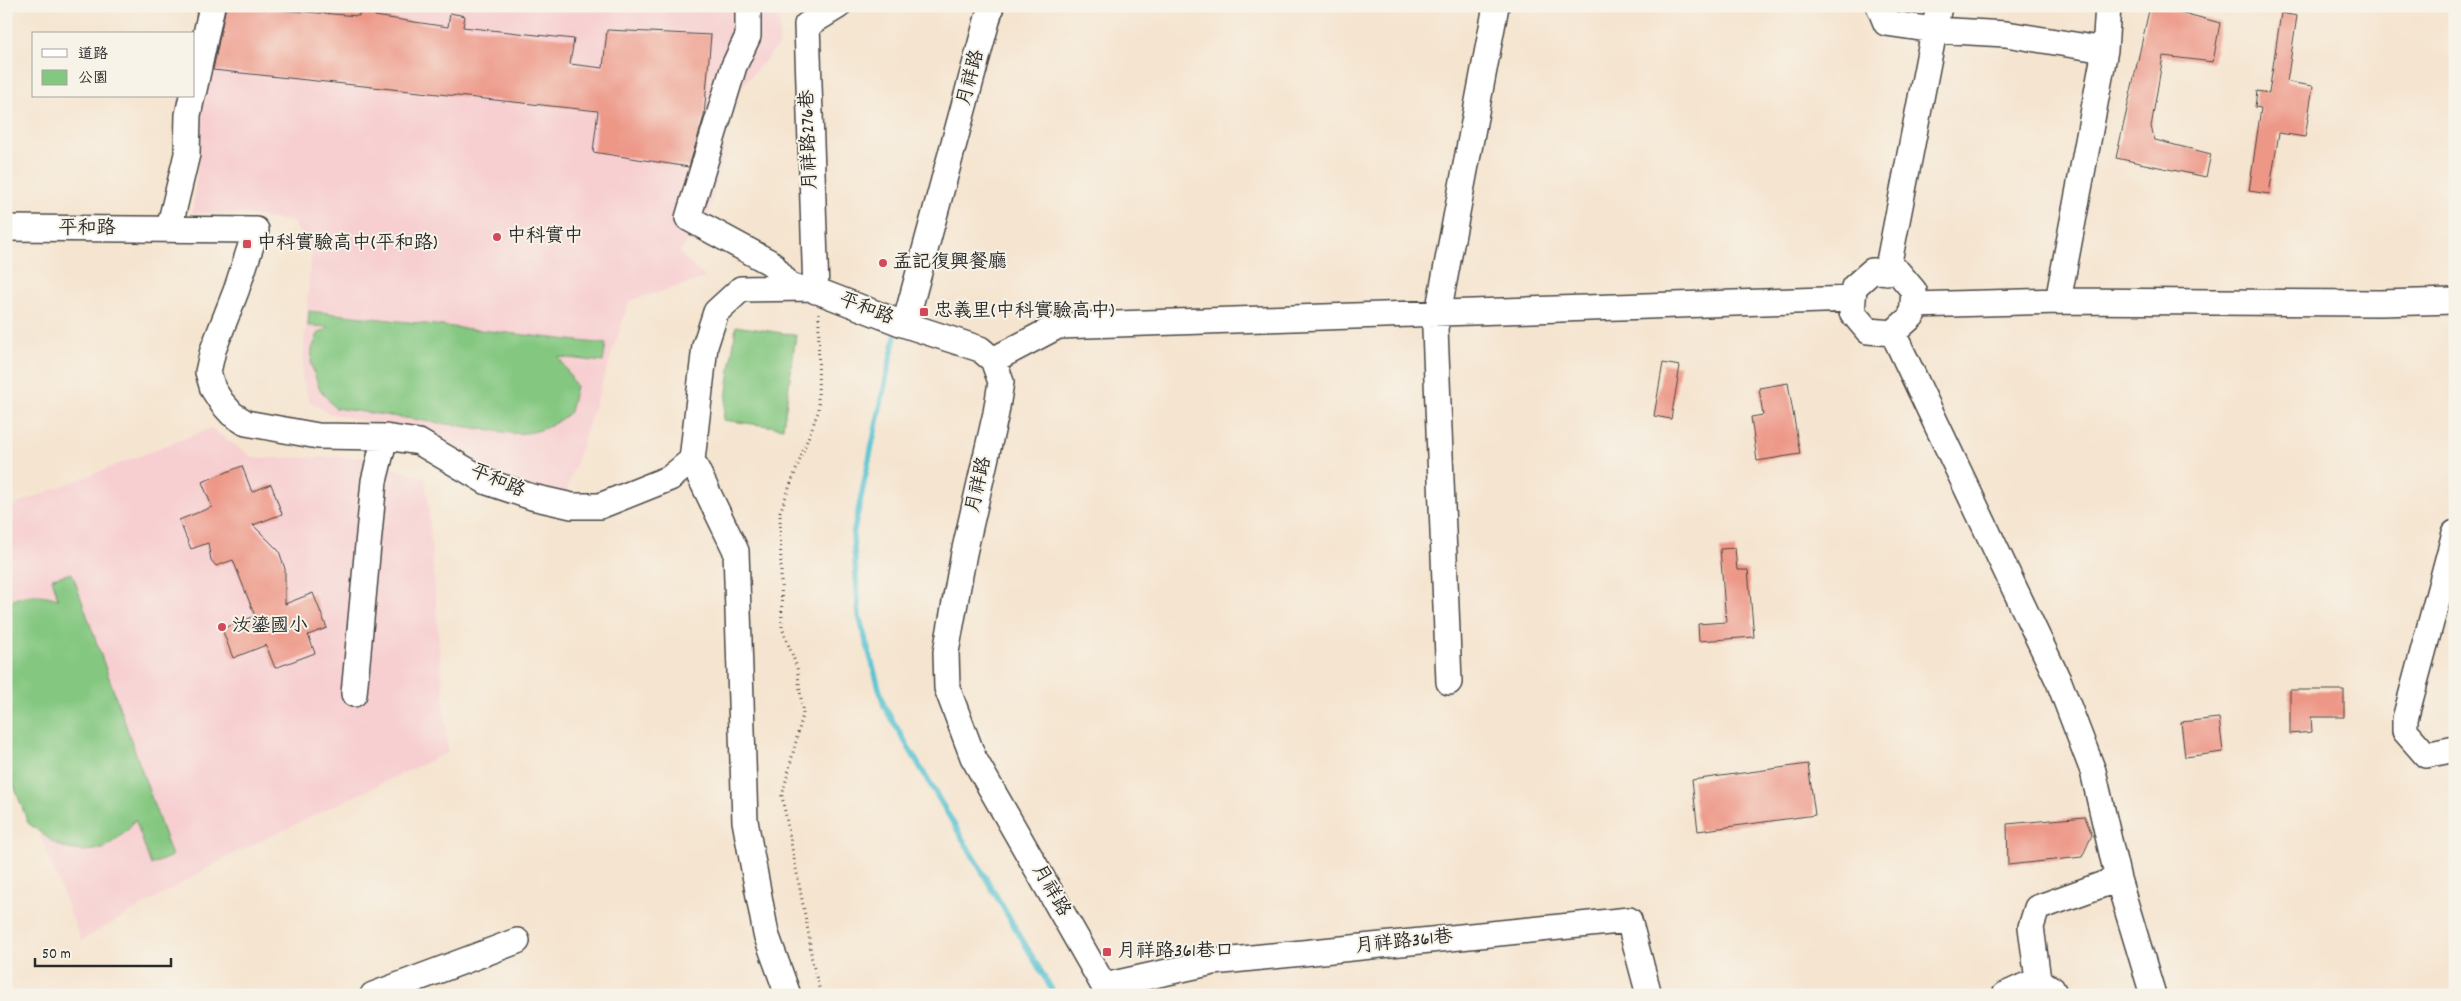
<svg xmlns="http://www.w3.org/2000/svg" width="2461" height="1001" font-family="Dekko,'LXGW WenKai TC',sans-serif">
	<rect width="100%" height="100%" fill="#f7f3e8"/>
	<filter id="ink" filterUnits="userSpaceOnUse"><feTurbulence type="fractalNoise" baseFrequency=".02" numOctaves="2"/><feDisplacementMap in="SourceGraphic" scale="10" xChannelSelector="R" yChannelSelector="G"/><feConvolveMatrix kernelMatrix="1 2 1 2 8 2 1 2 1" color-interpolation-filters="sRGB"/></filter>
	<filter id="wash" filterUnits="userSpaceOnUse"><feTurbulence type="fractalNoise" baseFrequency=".0096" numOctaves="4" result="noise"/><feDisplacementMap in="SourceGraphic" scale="20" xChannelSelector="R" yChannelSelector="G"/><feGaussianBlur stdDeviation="1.12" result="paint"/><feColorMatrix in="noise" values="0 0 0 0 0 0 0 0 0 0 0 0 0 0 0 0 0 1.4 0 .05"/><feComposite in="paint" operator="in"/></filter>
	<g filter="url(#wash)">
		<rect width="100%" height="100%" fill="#f5e4cf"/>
		<!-- built -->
		<path fill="#f7cfd1" d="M199 6H780L779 45 734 95 709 216 679 253 706 278 629 301 565 496 522 487 416 431 328 413 309 401 302 377 311 252 293 222 247 215 192 213 202 131 174 123 180 96H194Z
			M211 428 253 458 362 457 426 479 448 752 227 857 81 941 6 747V508Z"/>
		<!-- green -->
		<path fill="#83c780" stroke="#577956" d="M309 311 606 344 603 362 559 357 576 386 570 412C551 428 535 435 510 433L335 408 319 388 311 364 312 349 318 334 329 327 308 326Z
			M736 326 796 335 783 428 723 420Z
			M72 573 172 856 151 865 135 819 127 831 103 849 83 851 68 849 54 843 28 823 6 765V603C25 593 39 593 58 599L52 578Z"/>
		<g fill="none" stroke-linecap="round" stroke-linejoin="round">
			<!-- stream -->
			<path stroke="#58c3d2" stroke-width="5.5" d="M897 327 853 535 859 616 884 706 1055 995"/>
		</g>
		<g id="blocks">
			<!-- building -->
			<path fill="#ed9787" d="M226 6 359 16 360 6H375V16L448 27 450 13 465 16 463 27 574 39 570 64 603 68 607 30 711 35 704 116 689 167 593 152 598 111 213 70Z
				M2150 6H2179L2180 12 2220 23 2213 62 2163 56 2151 127 2155 140 2211 154 2206 177 2116 158Z
				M2281 13 2297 16 2287 82 2313 86 2305 137 2279 133 2269 194 2249 191 2261 108 2255 107 2257 91 2269 93Z
				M1663 363 1680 366 1671 419 1654 416Z
				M1788 383 1800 454 1757 461 1751 417 1763 415 1759 388Z
				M242 466 252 492 271 484 282 514 253 525 279 551 285 569V604L313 593 327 628 308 635 315 653 275 668 266 645 233 658 222 629 255 616 233 560 216 566 211 560 208 543 191 549 179 520 212 507 202 482Z
				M1735 548 1737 570H1748L1754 637 1699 641 1698 624 1726 622 1720 549Z
				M2290 690H2344V717H2311L2312 732 2290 734Z
				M2219 718 2223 752 2185 757 2181 722Z
				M1808 764 1815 815 1698 831 1692 780Z
				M2085 817 2092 835 2082 857 2008 865 2007 824Z"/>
		</g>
	</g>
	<g filter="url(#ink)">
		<use href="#blocks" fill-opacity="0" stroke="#494744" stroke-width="1"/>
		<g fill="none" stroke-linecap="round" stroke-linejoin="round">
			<!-- minor casing -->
			<g stroke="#494744" stroke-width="28">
				<path id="minor" d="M748 6V36L734 66 688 218 771 263 791 288
					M1879 6 1886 23 1934 30 2006 34 2105 50
					M194 90 212 6
					M6 228 256 230 236 291 213 350 208 372 213 389 222 403 232 414 246 423 318 436 385 437 419 442 487 482 532 497 572 506H600L670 478 692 460 705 346 716 312 741 289 810 288 903 324 980 349 993 360 1001 382 996 413 964 553 946 652 947 688 973 757 1109 995
					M169 229 187 154 188 115 192 96
					M1872 271 1898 272 1914 291 1912 316 1893 333 1868 331 1852 312 1854 287Z
					M1887 272 1939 6
					M816 291 807 25 838 6
					M2058 301 2105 50 2108 6
					M1913 305 2058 301 2380 303 2455 301
					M905 324 991 6
					M1893 333 2059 682 2093 771 2118 879 2153 995
					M993 360 1058 326 1853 299
					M692 460 736 551 745 821 766 934 788 995
					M2455 533 2405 719V731L2426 755 2455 749
					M1449 682 1435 329 1496 6
					M354 694 374 481 385 437
					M2038 980 2031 927 2037 908 2118 879
					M1104 986 1213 962 1629 920 1649 995
					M373 995 517 941
					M2005 995 2038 980 2052 989 2055 995"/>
			</g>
			<!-- path -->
			<path stroke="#494744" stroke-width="3" stroke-dasharray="1 4" stroke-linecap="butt" d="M819 313 818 412 780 512 782 628 797 667 803 714 782 796 809 936 812 961 821 995"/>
			<!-- minor -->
			<use href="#minor" stroke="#fff" stroke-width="25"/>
		</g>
	</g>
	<!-- markers -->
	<g fill="#d1495b" stroke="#f7f3e8" stroke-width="2">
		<circle cx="497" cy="237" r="5"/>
		<rect x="242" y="239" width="10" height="10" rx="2.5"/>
		<circle cx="883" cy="263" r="5"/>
		<rect x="919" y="307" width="10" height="10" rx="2.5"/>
		<circle cx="222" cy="627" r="5"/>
		<rect x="1102" y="947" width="10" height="10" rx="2.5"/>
	</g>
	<g text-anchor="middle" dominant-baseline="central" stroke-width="4" stroke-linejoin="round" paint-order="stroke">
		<!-- street labels -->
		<g font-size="19" fill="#2b2b2b" stroke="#f7f3e8">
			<text transform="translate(972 78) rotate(-75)">月祥路</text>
			<text transform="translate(810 140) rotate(-92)">月祥路276巷</text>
			<text x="87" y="229">平和路</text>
			<text transform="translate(866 310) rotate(21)">平和路</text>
			<text transform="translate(497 482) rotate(23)">平和路</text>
			<text transform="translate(980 485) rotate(-77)">月祥路</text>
			<text transform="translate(1050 891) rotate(60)">月祥路</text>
			<text transform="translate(1404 943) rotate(-6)">月祥路361巷</text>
		</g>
		<!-- poi labels -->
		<g font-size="19" fill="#2b2b2b" stroke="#f7f3e8" text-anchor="start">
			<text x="507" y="237">中科實中</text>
			<text x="257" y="244">中科實驗高中(平和路)</text>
			<text x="893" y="263">孟記復興餐廳</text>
			<text x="934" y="312">忠義里(中科實驗高中)</text>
			<text x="232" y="627">汝鎏國小</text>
			<text x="1117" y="952">月祥路361巷口</text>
		</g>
	</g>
	<!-- margin -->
	<rect width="2461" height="1001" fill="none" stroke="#f7f3e8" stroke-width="25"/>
	<!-- legend -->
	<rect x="32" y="32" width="162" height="65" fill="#f7f3e8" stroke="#a5a39c"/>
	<rect x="42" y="49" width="25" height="8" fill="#ffffff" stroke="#a5a39c"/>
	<text x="78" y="58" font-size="15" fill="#2b2b2b">道路</text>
	<rect x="42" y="70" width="25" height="15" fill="#83c780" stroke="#a5a39c"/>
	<text x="78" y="82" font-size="15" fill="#2b2b2b">公園</text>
	<!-- scale -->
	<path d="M35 958v8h136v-8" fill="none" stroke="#2b2b2b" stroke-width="2.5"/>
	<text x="42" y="958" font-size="15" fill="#2b2b2b" stroke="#f7f3e8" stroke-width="4" paint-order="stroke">50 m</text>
</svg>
